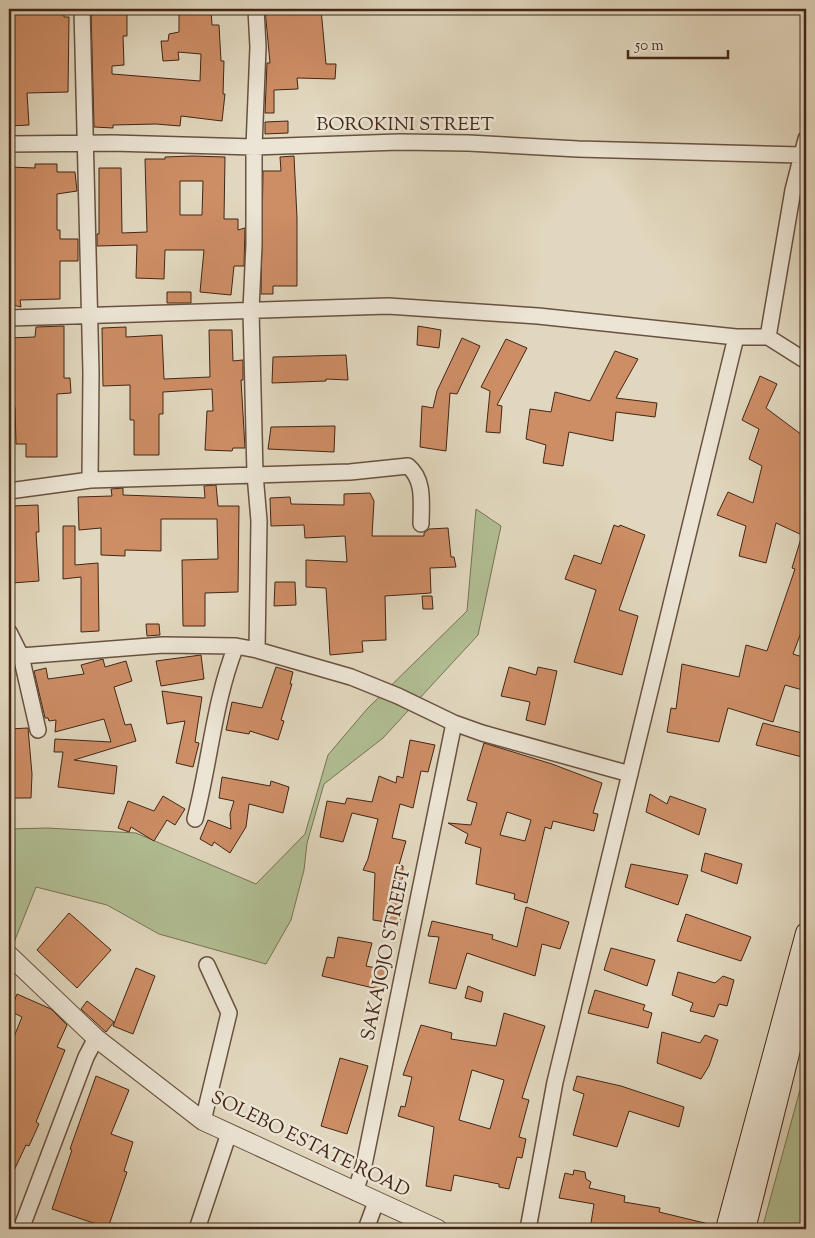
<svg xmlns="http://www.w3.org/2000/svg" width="815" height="1238" font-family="'Sorts Mill Goudy',serif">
	<rect width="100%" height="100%" fill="#e1d7be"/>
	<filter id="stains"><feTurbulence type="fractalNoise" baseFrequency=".004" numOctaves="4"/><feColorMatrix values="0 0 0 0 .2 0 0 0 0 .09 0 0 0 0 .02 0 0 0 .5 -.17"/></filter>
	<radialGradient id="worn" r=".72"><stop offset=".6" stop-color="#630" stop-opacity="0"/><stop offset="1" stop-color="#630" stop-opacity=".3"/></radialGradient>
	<!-- green -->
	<path fill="#b1be93" stroke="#7a7254" d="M476 509 501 526 478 635 383 738 324 784 307 843 304 870 291 920 266 964 159 934 107 905 36 887 9 955V829L47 828 136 833 256 884 305 834 328 755 367 709 467 611Z
		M803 1079 806 1081V1229H762Z"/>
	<!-- building -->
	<path fill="#cd8d65" stroke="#432616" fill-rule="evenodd" d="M9 9H64V17H69L68 92 27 93 29 125 9 126Z
		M91 9H127V36H123L124 65 112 66V74L200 81 201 54 178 52 179 60 163 61 161 41H168L169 34 179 32V9H211L212 25H219L221 61H224L223 94H225L222 121 181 116 180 126 156 124 113 125V128L94 127Z
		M265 9H321L326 64H336L335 79 297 78 298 89 274 90V113H265L267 63H270Z
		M288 121V133L265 134V122Z
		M192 156 225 157 224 219H238V230L245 228 244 266H234L231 295 200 292 204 250H165L164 279 136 278 137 245 97 246V234H99V168H121L122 233 147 232 145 159H165V157ZM180 181H203L202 215H180Z
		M294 156 297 218V286H273V294H261L263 171H281L280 157Z
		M35 164H57V172H75L77 191 57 194V230H60V239H78V261H60V299L20 300 21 307 9 304V167L35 168Z
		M167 292H191V303H167Z
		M64 326V378H70L71 393 57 394V457H26V444H16L15 407 9 408V338L35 337 36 327Z
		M418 326 441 330 439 348 417 345Z
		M126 327V337L162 335 164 379 210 377 209 330H232L233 361 243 360V380H241L245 448H233L232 451 205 450 207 411H213L212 389 163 392V414H159V455H134V420H130V385L103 386 102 328Z
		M462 338 480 346 457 394 450 393 446 451 420 447 422 406 433 408 437 391Z
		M506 339 527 348 497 405 502 406 500 433 486 432 490 391 481 387Z
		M615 351 638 359 616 398 657 403 655 417 616 412 613 441 569 432 563 466 543 463 546 445 526 439 530 409 551 412 555 392 590 401Z
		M346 355 348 380 326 379V381L272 383 273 357Z
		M760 376 777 384 766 408 806 438V619L793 654 806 658V691L785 685 773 722 728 708 719 742 667 732 671 708 676 709 682 664 739 677 746 645 767 651 795 569 792 568 802 535 776 523 766 563 739 556 746 526 717 515 728 492 753 503 762 466 749 459 759 429 742 420Z
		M335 426 334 452 268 449 271 427Z
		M216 485 218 506H239L238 592 205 593V626H183L182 560 218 559 217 519H161V551L125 550V556L101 555V528L79 530 78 497 112 496 111 489 123 488V495L205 498 204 486Z
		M370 493 374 501 372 536H424V533L429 529 448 528 451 557H454L456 567 430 568 431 593 385 596 386 640 362 641 363 652 330 655 326 588 306 587V560L347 562 345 536 305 538 304 525 271 526 270 498 290 497 291 504 344 505V494Z
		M38 505 39 532H36L39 581 12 583V506Z
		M614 525 619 527 620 525 645 535 619 610 638 616 622 675 574 662 596 590 565 579 574 555 601 564Z
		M63 526H75V565L98 563 99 631 81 632V577L63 579Z
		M275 582H295L296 605 274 606Z
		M422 596H432L433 609H423Z
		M146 624H159L160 635 147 636Z
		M201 655 204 679 161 686 156 661Z
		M103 659 105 667 126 661 132 681 114 687 125 725 131 724 136 741 74 760 117 766 114 794 58 787 63 752H54L55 739 111 742 104 719 55 732 56 720 49 721 48 718H45L34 671 46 668 48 679 84 674 81 665Z
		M276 667 293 672 290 684H292L281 720 284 721 278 740 250 731 249 734 226 730 232 702 262 708Z
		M509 667 536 675 538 667 557 671 545 725 526 720 530 702 501 696Z
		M162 691 202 697 195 742 199 743 193 767 176 763 185 721 167 724Z
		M763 723 806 734V758L756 745Z
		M28 728 32 774 31 798H9V729Z
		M410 740 435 745 428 772 421 771 413 808 400 804 392 838 406 841 399 865 403 866 400 924 373 920 375 873 363 870 368 859 378 819 352 813 343 842 320 837 327 801 345 804 347 798 372 802 379 776 396 783 397 776 403 778Z
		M484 743 552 764 602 783 593 813 598 814 594 831 553 821 551 829 545 827 527 903 514 899 515 894 476 884 481 848 465 843 468 834 448 823 471 825 477 803 467 800ZM507 812 531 820 525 841 500 835Z
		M222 777 270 786 271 781 289 787 283 813 249 804 246 827 230 853 214 842 212 846 200 839 208 820 231 829 230 814 234 801 219 798Z
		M650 794 667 804 670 796 706 809 699 835 646 812Z
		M163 796 185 809 175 825 167 820 154 841 131 827 129 832 118 828 128 801 154 811Z
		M705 853 742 864 737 884 701 871Z
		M631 864 688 875 678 905 625 887Z
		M526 907 569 922 560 949 542 944 535 976 467 953 456 989 429 983 439 937 428 936 432 921 493 935 492 939 517 947Z
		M69 913 111 950 77 988 37 950Z
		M686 914 751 937 741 961 677 941Z
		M338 937 372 943 366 966 386 970 382 990 322 976 327 957 334 958Z
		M611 948 655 960 647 986 604 970Z
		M136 968 155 976 133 1034 113 1026Z
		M678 972 715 983 723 976 734 980 727 1006 719 1004 714 1017 690 1011 693 1003 672 995Z
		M468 986 483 992 481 1002 465 998Z
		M595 990 645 1005 643 1010 652 1013 648 1028 588 1013Z
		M17 994 51 1009 67 1025 57 1047 65 1050 36 1122 39 1124 29 1146 26 1145 9 1181V1049L22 1017 10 1011Z
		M87 1001 114 1022 106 1032 81 1009Z
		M504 1013 545 1026 522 1098 529 1100 519 1137 526 1139 522 1158 517 1157 509 1189 499 1187V1184L454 1175 451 1191 426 1186 434 1127 398 1116 401 1106 405 1107 412 1077 403 1075 421 1025 452 1033 451 1039 496 1046ZM472 1070 504 1080 490 1129 459 1120Z
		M662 1032 700 1043 705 1035 718 1040 709 1066 701 1079 657 1063Z
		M340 1058 368 1066 347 1134 321 1126Z
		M96 1076 129 1090 111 1134 133 1142 124 1171 127 1172 108 1228 52 1209 72 1150 70 1149Z
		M577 1076 621 1086 684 1107 679 1127 629 1111 617 1147 573 1135 584 1094 573 1090Z
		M574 1170 585 1172 586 1179 591 1182 589 1188 625 1196 624 1202 660 1208 659 1212 713 1225V1229H651L637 1226V1229H590L594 1204 559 1198 565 1173 573 1175Z"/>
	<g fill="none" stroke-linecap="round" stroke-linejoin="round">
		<!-- minor casing -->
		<g stroke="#6a5240" stroke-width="18">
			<path id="minor" d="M82 9 91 373 90 480
				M256 9 258 47 254 147V244L251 310 255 474 259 521 257 650
				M9 144 112 143 254 147 399 142 468 143 578 149 801 155
				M9 318 388 306 538 316 736 337H768L806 361
				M768 337 793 190 806 139
				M9 491 90 480 350 472 408 466C425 480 421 504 421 524
				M9 632 21 656 38 730
				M21 656 163 645 236 646 257 650 351 677 398 696 454 723 482 733 630 774
				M195 819C210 762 214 701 236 646
				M203 1121 229 1013 207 965
				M355 1192 364 1165 454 723
				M21 1229 86 1057 96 1038
				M197 1229 229 1133
				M366 1229 376 1202
				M528 1229 555 1082 736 337"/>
		</g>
		<!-- tertiary casing -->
		<g stroke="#6a5240" stroke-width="20">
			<path id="tertiary" d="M9 955 96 1038 203 1121 438 1229"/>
		</g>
		<!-- secondary casing -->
		<g stroke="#432616" stroke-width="22">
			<path id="secondary" d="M726 1229 806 933
				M745 1229 806 986"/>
		</g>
		<!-- minor -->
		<use href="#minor" stroke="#ece5d5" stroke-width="15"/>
		<!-- tertiary -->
		<use href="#tertiary" stroke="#ece5d5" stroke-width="18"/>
		<!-- secondary -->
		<use href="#secondary" stroke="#ece5d5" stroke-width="20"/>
	</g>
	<g text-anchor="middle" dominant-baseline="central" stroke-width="5" stroke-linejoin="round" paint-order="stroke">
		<!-- street labels -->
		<g font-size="19" fill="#432616" stroke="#ece5d5">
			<text x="405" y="125">BOROKINI STREET</text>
			<text transform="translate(387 954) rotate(-78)">SAKAJOJO STREET</text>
			<text transform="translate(310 1145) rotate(26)">SOLEBO ESTATE ROAD</text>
		</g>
	</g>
	<!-- margin -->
	<rect width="815" height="1238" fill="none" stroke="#e1d7be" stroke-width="30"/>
	<rect x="10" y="10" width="795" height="1218" fill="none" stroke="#432616" stroke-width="2.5"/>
	<rect x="15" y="15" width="785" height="1208" fill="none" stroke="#432616"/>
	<!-- scale -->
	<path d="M628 50v8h100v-8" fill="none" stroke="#432616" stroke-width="2.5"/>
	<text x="635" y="50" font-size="15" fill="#432616" stroke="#ece5d5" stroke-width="4" paint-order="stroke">50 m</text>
	<rect width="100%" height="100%" filter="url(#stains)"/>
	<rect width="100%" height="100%" fill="url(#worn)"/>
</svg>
